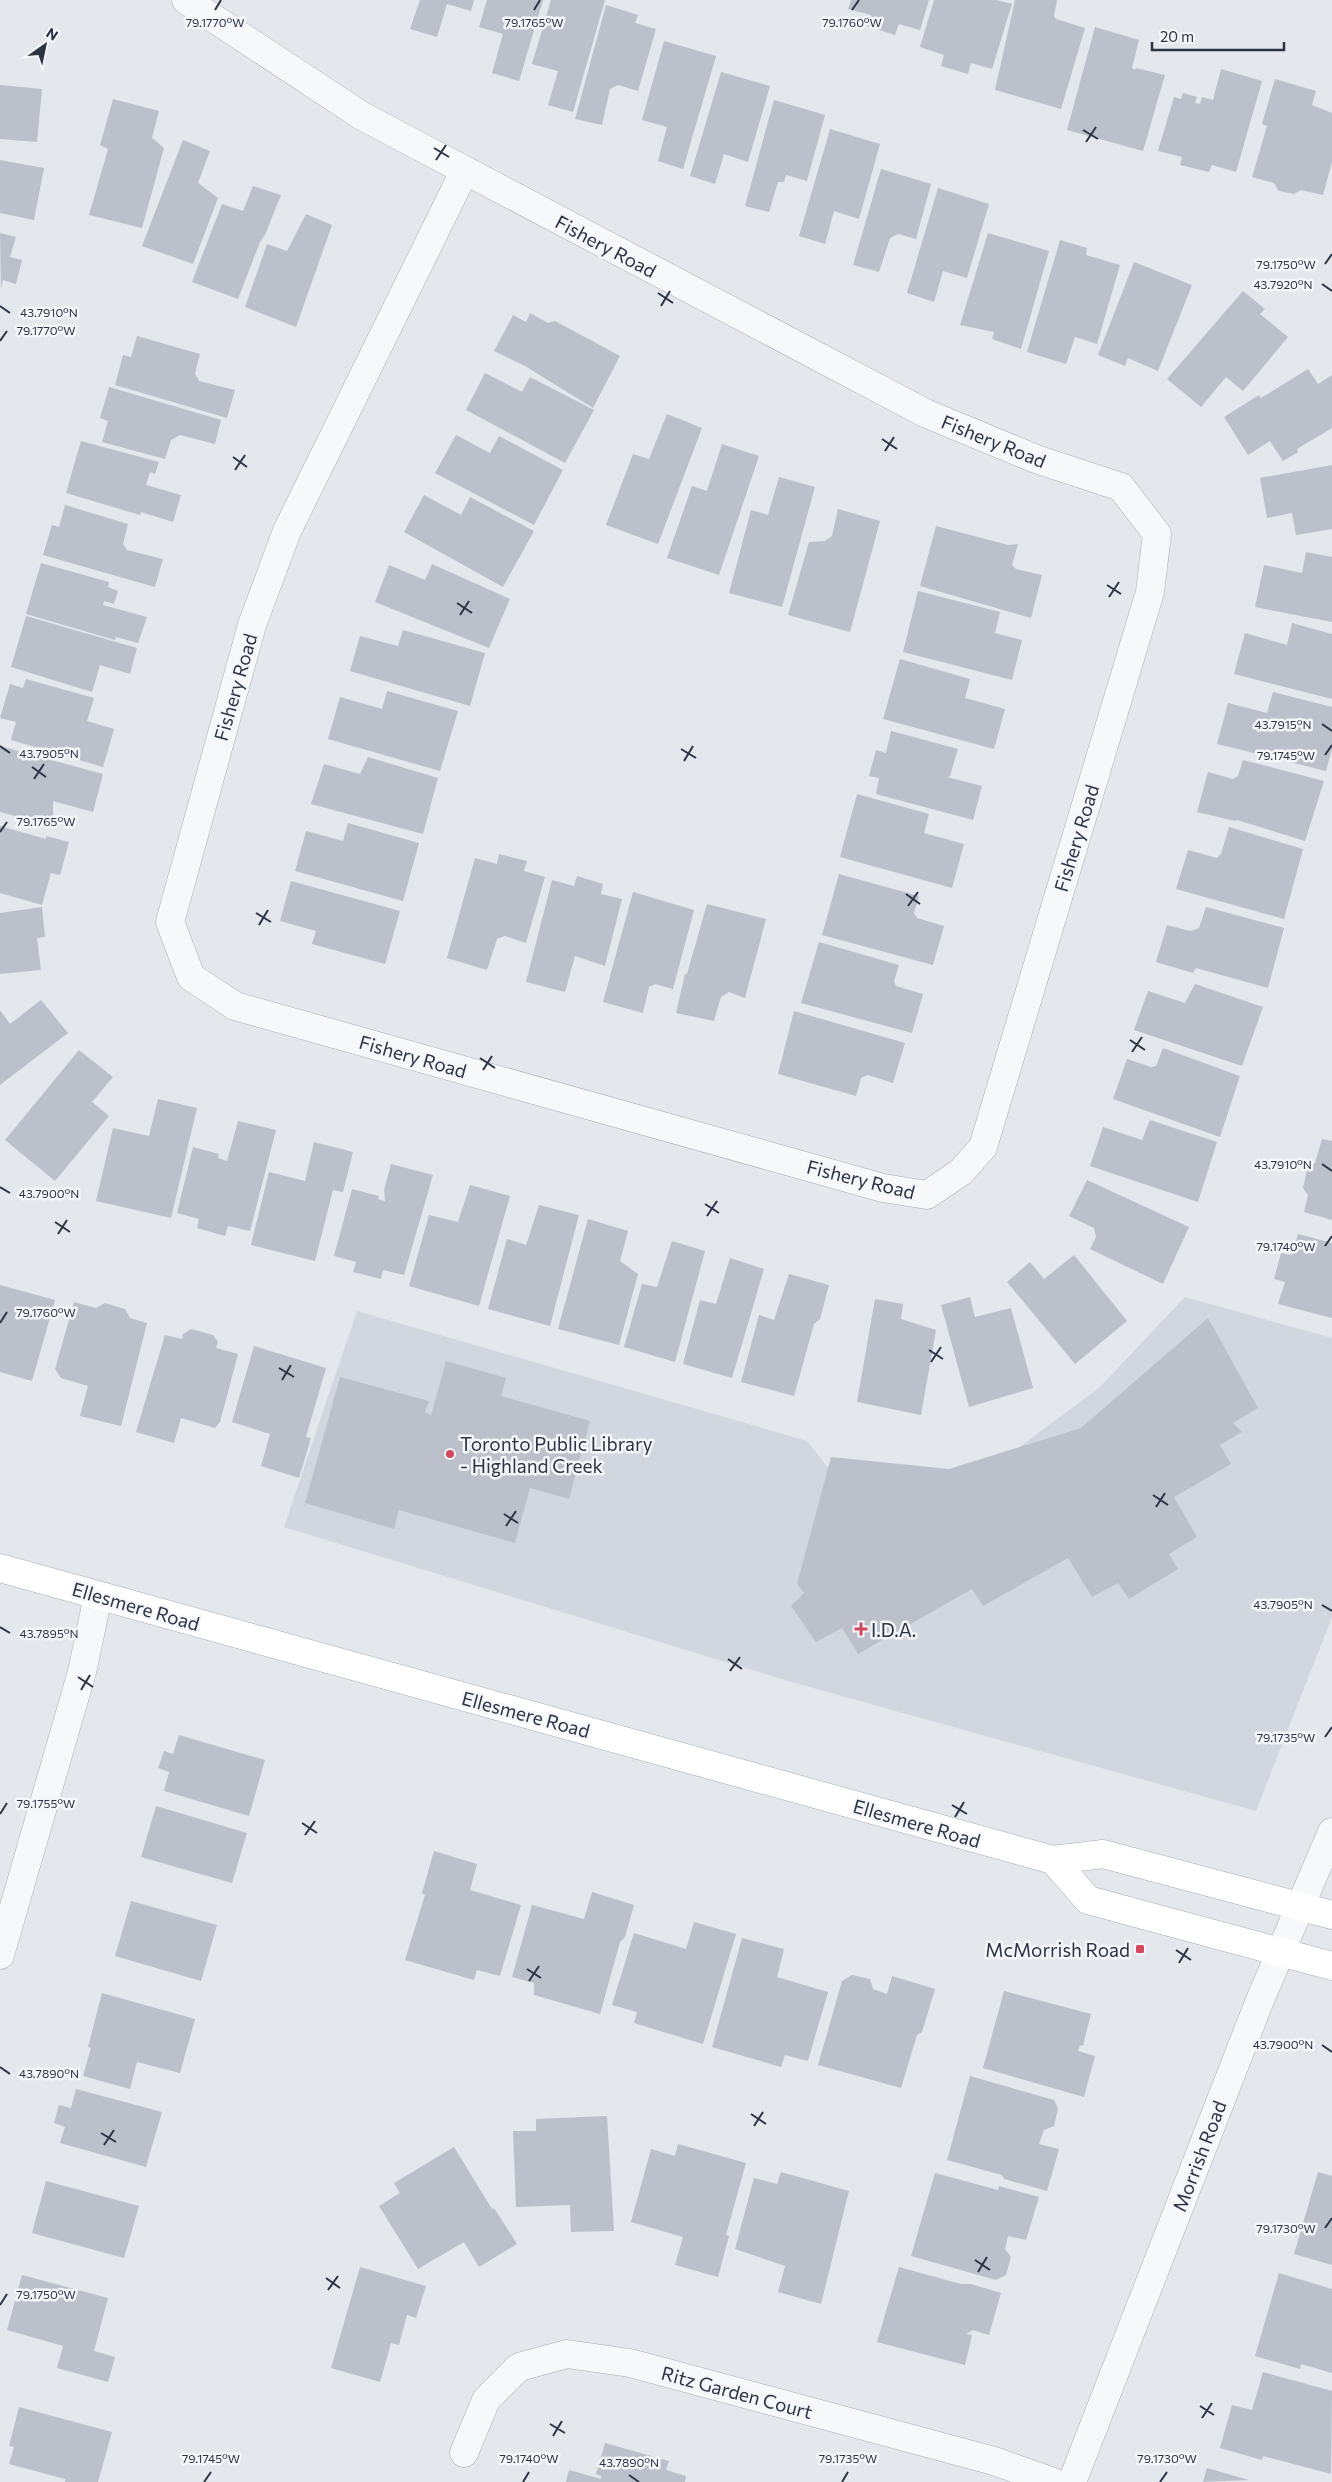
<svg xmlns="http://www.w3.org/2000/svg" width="1332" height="2482" font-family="Commissioner,sans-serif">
	<rect width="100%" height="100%" fill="#e4e7ec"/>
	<!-- built -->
	<path fill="#d2d6de" d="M1185 1297 1332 1338V1617L1256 1811 788 1681 284 1527 357 1311 807 1441 837 1479 919 1487 1010 1454 1099 1388Z"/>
	<!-- building -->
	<path fill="#bbc0ca" d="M420 0H474L471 11 447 4 437 37 410 29Z
		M487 0H543L519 81 492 73 503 34 479 27Z
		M551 0H605L573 112 548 105 558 71 532 64Z
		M851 0H929L920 30 899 24 895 35 867 26 871 15 848 9Z
		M934 0H996L1012 4 992 69 971 63 968 74 941 66 944 55 920 47Z
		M1015 0H1057L1054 16 1056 19 1085 28 1061 109 995 90Z
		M606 5 638 15 635 23 656 29 638 91 618 85 610 89 602 125 575 119Z
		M1095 27 1139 40 1132 68 1135 70 1136 68 1165 75 1143 151 1067 130Z
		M664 41 716 56 683 169 658 161 667 127 642 120Z
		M1221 69 1262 81 1236 172 1212 165 1209 172 1180 165 1182 157 1158 151 1174 97 1181 99 1183 93 1197 97 1195 103 1200 104 1202 97 1213 100Z
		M721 72 770 86 748 162 724 154 715 184 690 176Z
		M1275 79 1316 91 1312 105 1332 113V162L1323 195 1301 190 1294 194 1279 191 1274 183 1252 177 1267 126 1262 124Z
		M0 85 42 89 37 142 0 139Z
		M113 99 159 111 152 138 164 148 142 228 89 215 108 149 100 145Z
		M774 100 825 115 807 181 786 175 784 182H778L769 212 745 206Z
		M830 129 880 144 859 219 834 211 825 244 799 236Z
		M183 140 210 151 198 183 218 198 193 264 142 246Z
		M0 160 44 168 34 220 0 213Z
		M881 169 931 184 916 239 898 234 890 238 879 272 853 265Z
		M253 186 281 195 265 235 260 242 238 299 192 282 222 204 243 211Z
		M938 188 989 204 967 278 943 271 934 302 907 293Z
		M306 214 332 225 296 327 245 307 267 244 287 251Z
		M0 233 16 237 10 257 22 260 16 284 3 280 1 289Z
		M988 233 1049 251 1021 349 992 339 994 332 960 325Z
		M1060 240 1087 248 1086 255 1120 265 1097 344 1075 337 1066 364 1027 352Z
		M1134 262 1192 285 1158 371 1128 358 1125 366 1098 355Z
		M1243 291 1265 309 1260 314 1288 337 1243 391 1226 377 1201 407 1167 379Z
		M530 313 548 323 555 321 620 356 593 408 525 366 494 351 513 315 526 322Z
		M137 336 200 354 195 374 199 381 235 390 227 418 115 385 123 355 131 357Z
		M1308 369 1318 384 1332 375V428L1297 449 1298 452 1283 461 1270 441 1248 455 1224 417 1259 395 1261 398Z
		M485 373 522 392 530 377 594 410 565 463 466 410Z
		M109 387 221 420 215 444 180 435 171 440 165 459 102 442 108 421 100 418Z
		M667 414 702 428 658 544 606 525 633 454 649 459Z
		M456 435 490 453 499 436 563 470 534 525 435 473Z
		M81 441 159 462 155 474 150 472 146 485 181 495 173 522 141 512 140 515 66 493Z
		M722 444 759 456 719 575 667 558 692 486 707 491Z
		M1332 465V529L1296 535 1292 513 1267 518 1260 478Z
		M779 477 815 487 782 607 729 593 751 510 768 515Z
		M424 495 461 515 470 497 534 531 503 587 404 532Z
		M65 505 128 524 123 544 127 550 163 559 155 587 43 555 52 525 59 527Z
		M838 509 880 521 850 632 788 615 809 542 825 541 832 536Z
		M936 526 1008 545 1018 544 1012 565 1016 569 1042 575 1031 618 920 586Z
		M1306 552 1332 557V622L1255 607 1264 565 1302 573Z
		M41 563 109 582 108 587 118 591 114 604 104 601 103 605 147 617 138 643 116 637 115 640 26 614Z
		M432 564 510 599 489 648 375 602 389 565 425 580Z
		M918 591 1000 612 995 633 1022 640 1012 680 903 652Z
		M26 616 137 648 130 674 100 665 92 692 11 667Z
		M1292 623 1332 634V699L1234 674 1245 633 1287 645Z
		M403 630 485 653 470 706 350 671 360 636 398 646Z
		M900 659 970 679 965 698 1005 709 994 749 883 719Z
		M26 679 94 698 87 721 114 729 103 767 11 740 16 722 0 718 10 684 23 688Z
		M387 691 458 711 440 771 328 739 340 697 382 709Z
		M1273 692 1332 707V749L1326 771 1217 744 1228 703 1267 713Z
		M891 731 958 749 950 776 947 777 982 786 973 820 876 794 879 778 869 776 876 750 886 753Z
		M0 746 103 774 93 812 53 801V819L45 824 0 812Z
		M368 757 438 778 423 834 311 804 324 764 360 774Z
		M1243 760 1324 781 1305 841 1237 820 1235 821 1197 812 1208 772 1233 779 1238 776Z
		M857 794 929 814 924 833 964 844 952 888 840 857Z
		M348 823 419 843 403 901 295 871 306 831 343 841Z
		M0 826 46 839V836L69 842 60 875 51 873 42 905 0 893Z
		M1229 827 1303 849 1284 919 1176 889 1188 850 1217 858 1221 854Z
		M499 854 527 861 524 871 545 877 526 943 505 936 497 939 487 970 447 958 475 858 497 864Z
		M839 874 919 896 914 913 917 918 944 926 933 965 822 935Z
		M577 876 603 884 601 894 622 899 605 966 575 956 565 992 526 982 552 880 574 886Z
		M291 881 400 911 385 964 312 944 316 931 280 921Z
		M633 892 694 910 673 989 655 984 649 987 643 1013 603 1002Z
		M707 904 766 919 745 998 729 992 721 997 714 1021 676 1013 685 974H687Z
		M42 907 45 937 37 938 41 970 0 974V913Z
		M1206 907 1284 928 1268 988 1196 968 1193 973 1156 962 1167 925 1190 931 1199 928Z
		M819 942 899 965 894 981 896 986 923 994 912 1033 801 1003Z
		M1195 984 1263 1007 1242 1066 1134 1030 1148 991 1185 1003Z
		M41 1000 68 1033 0 1085V1010L10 1024Z
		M794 1011 905 1043 893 1083 868 1075 861 1078 856 1096 778 1074Z
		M1163 1048 1240 1076 1220 1137 1113 1099 1127 1059 1151 1067 1156 1066Z
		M79 1050 113 1077 92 1102 109 1116 55 1181 5 1140Z
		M158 1099 197 1108 171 1218 96 1201 113 1128 149 1136Z
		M1150 1120 1217 1142 1198 1202 1090 1166 1103 1127 1142 1140Z
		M238 1121 276 1130 250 1231 228 1226 225 1236 197 1228 199 1219 177 1213 193 1147 219 1154 218 1158 227 1161Z
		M1322 1139 1332 1141V1220L1304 1212 1308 1195 1303 1188 1308 1166 1315 1163Z
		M314 1142 353 1152 343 1192 333 1190 315 1261 251 1245 269 1172 305 1181Z
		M391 1164 433 1175 404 1275 383 1270 381 1279 353 1272 356 1262 334 1256 352 1189 379 1196 378 1199 385 1201 384 1190Z
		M1087 1180 1189 1227 1163 1284 1090 1249 1096 1237 1094 1228 1069 1216Z
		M470 1185 510 1196 479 1306 409 1286 429 1215 458 1222Z
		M539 1205 579 1215 550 1326 488 1309 507 1239 526 1245Z
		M588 1219 628 1231 620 1261 638 1274 619 1345 558 1329Z
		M1298 1234 1332 1243V1318L1278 1304 1285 1282 1274 1279 1281 1253 1292 1255Z
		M672 1241 705 1251 675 1362 624 1347 642 1284 657 1287Z
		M1074 1255 1127 1321 1075 1364 1007 1282 1030 1262 1044 1279Z
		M730 1258 764 1269 732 1378 683 1364 700 1300 716 1304Z
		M789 1274 829 1285 820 1319 814 1324 794 1396 741 1382 759 1315 774 1320Z
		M0 1285 55 1300 32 1381 0 1372Z
		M970 1297 975 1317 1011 1308 1033 1388 969 1407 941 1305Z
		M875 1299 903 1304 901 1319 936 1330 921 1415 857 1402Z
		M74 1302 96 1308 105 1303 125 1309 130 1318 147 1323 121 1426 80 1416 88 1386 61 1378 55 1369Z
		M1208 1318 1258 1408 1233 1423 1242 1432 1220 1445 1231 1464 1174 1497 1197 1537 1169 1554 1178 1569 1129 1599 1118 1583 1092 1597 1068 1558 983 1606 972 1589 858 1654 842 1628 816 1642 791 1606 804 1593 797 1584 831 1457 949 1469 1081 1428Z
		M191 1329 213 1335 218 1342 216 1348 238 1354 220 1422 215 1428 181 1418 174 1443 136 1432 165 1335 182 1339 183 1334Z
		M254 1346 326 1368 306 1437 311 1438 299 1478 261 1466 270 1434 232 1422Z
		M446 1361 506 1378 501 1396 590 1421 569 1499 530 1488 515 1543 399 1510 394 1529 305 1503 340 1377 429 1401 425 1412 431 1415Z
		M179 1735 265 1760 249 1816 164 1791 169 1772 158 1768 164 1751 173 1754Z
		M156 1806 247 1833 232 1883 141 1857Z
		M434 1851 477 1864 470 1890 521 1905 500 1976 477 1970 474 1980 405 1960 425 1895 422 1893Z
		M592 1892 634 1905 625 1937 620 1942 600 2014 534 1995V1983L512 1977 532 1905 584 1919Z
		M131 1901 217 1925 201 1981 115 1956Z
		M694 1922 736 1934 703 2044 634 2023 637 2012 612 2005 634 1933 686 1949Z
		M742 1938 784 1949 777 1977 828 1992 808 2061 785 2055 781 2067 712 2047Z
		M852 1975 870 1979 873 1989 887 1994 892 1976 935 1989 922 2032 917 2035 901 2088 818 2065 842 1981Z
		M1004 1991 1091 2014 1083 2046 1080 2045 1078 2051 1095 2056 1084 2097 983 2068Z
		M102 1993 195 2019 180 2073 137 2062 130 2089 83 2076 91 2048 88 2047Z
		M970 2076 1054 2100 1058 2108 1054 2126 1044 2130 1039 2144 1059 2149 1047 2191 1004 2179 1002 2175 947 2160Z
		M76 2089 162 2112 146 2167 60 2143 65 2127 54 2123 59 2105 71 2108Z
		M607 2116 614 2231 571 2232 570 2205 516 2207 513 2131H536V2119Z
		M678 2144 746 2163 726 2235 729 2236 718 2277 675 2265 683 2237 631 2222 651 2149 675 2156Z
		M454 2147 492 2209 494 2208 517 2244 479 2267 464 2242 418 2269 379 2206 400 2193 394 2183Z
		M781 2172 849 2191 821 2304 778 2292 785 2266 735 2249 754 2178 777 2184Z
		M1318 2172 1332 2176V2265L1294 2254Z
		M935 2173 998 2190 999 2186 1039 2197 1026 2240 1008 2236 1005 2249 1011 2257 1006 2275 996 2280 911 2256Z
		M46 2181 139 2206 124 2258 32 2233Z
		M360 2267 426 2286 416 2318 407 2315 399 2345 391 2343 380 2382 331 2368Z
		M899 2267 961 2284H971L1001 2293 989 2335 973 2330 966 2334 972 2335 965 2365 877 2342Z
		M1279 2273 1332 2289V2373L1301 2364 1300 2369 1255 2356Z
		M22 2275 108 2298 94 2351 115 2357 108 2382 57 2368 63 2346 7 2330Z
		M1263 2372 1332 2391 1331 2474 1263 2456 1262 2460 1220 2448 1232 2405 1252 2410Z
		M19 2407 112 2432 98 2482H65V2479L9 2464 14 2447 9 2446Z
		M605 2443 669 2461 666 2470 686 2476 685 2482H566L569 2470 601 2479V2476L596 2474Z
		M1207 2468 1249 2480 1203 2482Z"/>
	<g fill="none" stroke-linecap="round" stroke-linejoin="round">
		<!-- minor casing -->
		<g stroke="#a9aeb7" stroke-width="29">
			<path id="minor" d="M186 0 362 116 925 413 1036 459 1121 487 1157 534 1150 592 983 1147 961 1172 927 1195 883 1188 235 1006 191 977 170 922 252 625 287 531 464 172
				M0 1955 82 1672 98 1596
				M464 2453 486 2400 519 2367 567 2354 630 2363 994 2461 1053 2482
				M1072 2482 1260 2000 1332 1832"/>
		</g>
		<!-- major casing -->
		<g stroke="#a3abb8" stroke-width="29">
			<path id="major" d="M0 1568 1053 1860 1103 1854 1332 1915
				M1053 1860 1088 1900 1332 1966"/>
		</g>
		<!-- minor -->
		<use href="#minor" stroke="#f7f8fa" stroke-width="28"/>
		<!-- major -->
		<use href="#major" stroke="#fff" stroke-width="28"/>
	</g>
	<!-- ticks -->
	<path fill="none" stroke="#2b3445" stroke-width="2" d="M215 10 221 0M534 10 540 0M852 10 859 0M1083 130 1098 139M1086 142 1096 127M434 148 449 157M436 160 446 145M1325 264 1332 254M1322 284 1332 291M658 293 673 303M0 306 10 313M661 306 670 291M0 341 7 331M882 439 897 449M885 451 894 437M233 457 247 467M235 470 245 455M1107 585 1121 594M1109 597 1119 582M457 603 472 613M460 615 469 601M1322 724 1332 731M0 746 10 753M681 749 696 758M1325 755 1332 745M684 761 693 746M32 767 46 777M34 779 44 764M0 832 7 822M906 894 920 904M908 906 918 892M256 913 271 922M259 925 268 910M1130 1040 1145 1050M1132 1052 1142 1037M480 1058 495 1068M483 1070 492 1056M1322 1164 1332 1171M0 1187 10 1193M705 1204 719 1213M707 1216 717 1201M55 1222 70 1232M58 1234 67 1220M1325 1246 1332 1236M0 1323 7 1312M929 1350 943 1359M931 1362 941 1347M279 1368 294 1377M282 1380 291 1365M1153 1495 1168 1505M1156 1507 1165 1493M504 1514 518 1523M506 1526 516 1511M1322 1605 1332 1611M0 1627 10 1633M728 1659 742 1669M730 1671 740 1657M78 1677 93 1687M81 1690 90 1675M1325 1737 1332 1727M952 1805 967 1814M0 1814 7 1803M955 1817 964 1802M302 1823 317 1833M305 1835 315 1821M1176 1950 1191 1960M1179 1963 1188 1948M527 1969 541 1978M529 1981 539 1966M1322 2045 1332 2052M0 2067 10 2074M751 2114 766 2124M754 2126 763 2112M101 2133 116 2142M104 2145 114 2130M1325 2228 1332 2218M975 2260 990 2270M978 2272 987 2257M326 2278 340 2288M328 2290 338 2276M0 2305 7 2294M1200 2406 1214 2415M1202 2418 1212 2403M550 2424 565 2433M553 2436 562 2421M629 2475 639 2482M204 2482 211 2472M523 2482 529 2472M842 2482 848 2472M1160 2482 1167 2472"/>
	<!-- markers -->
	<g fill="#d1495b" stroke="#f4f6f9" stroke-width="2">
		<circle cx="450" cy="1454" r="5"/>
		<path d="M858.5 1621.5h5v5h5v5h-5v5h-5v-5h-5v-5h5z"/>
		<rect x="1135" y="1944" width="10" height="10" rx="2.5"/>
	</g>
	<g text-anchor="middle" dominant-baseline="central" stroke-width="5" stroke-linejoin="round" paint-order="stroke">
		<!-- street labels -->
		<g font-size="19" fill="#2b3445" stroke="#f4f6f9">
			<text transform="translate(606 246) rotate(28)">Fishery Road</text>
			<text transform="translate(994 441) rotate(22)">Fishery Road</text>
			<text transform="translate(235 687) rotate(-74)">Fishery Road</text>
			<text transform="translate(1076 838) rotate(-73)">Fishery Road</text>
			<text transform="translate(413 1056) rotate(16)">Fishery Road</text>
			<text transform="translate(861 1179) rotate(14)">Fishery Road</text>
			<text transform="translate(136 1606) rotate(16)">Ellesmere Road</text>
			<text transform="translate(526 1714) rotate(15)">Ellesmere Road</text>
			<text transform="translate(917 1823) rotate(16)">Ellesmere Road</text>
			<text transform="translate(1199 2156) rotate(-69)">Morrish Road</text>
			<text transform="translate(737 2392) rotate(15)">Ritz Garden Court</text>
		</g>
		<!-- poi labels -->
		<g font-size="19" fill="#2b3445" stroke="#f4f6f9" text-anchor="start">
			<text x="460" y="1443">Toronto Public Library<tspan x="460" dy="22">- Highland Creek</tspan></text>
			<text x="871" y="1629">I.D.A.</text>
			<text x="1130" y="1949" text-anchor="end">McMorrish Road</text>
		</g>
	</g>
	<g font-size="12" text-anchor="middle" fill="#2b3445" stroke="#f4f6f9" stroke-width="5" stroke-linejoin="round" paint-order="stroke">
		<text x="215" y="27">79.1770°W</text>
		<text x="534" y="27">79.1765°W</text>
		<text x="852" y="27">79.1760°W</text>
		<text x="1286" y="269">79.1750°W</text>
		<text x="1283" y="289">43.7920°N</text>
		<text x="49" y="317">43.7910°N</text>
		<text x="46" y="335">79.1770°W</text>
		<text x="1283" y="729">43.7915°N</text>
		<text x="49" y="758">43.7905°N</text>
		<text x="1286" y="760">79.1745°W</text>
		<text x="46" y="826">79.1765°W</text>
		<text x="1283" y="1169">43.7910°N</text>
		<text x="49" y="1198">43.7900°N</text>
		<text x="1286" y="1251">79.1740°W</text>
		<text x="46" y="1317">79.1760°W</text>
		<text x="1283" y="1609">43.7905°N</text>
		<text x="49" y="1638">43.7895°N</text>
		<text x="1286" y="1742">79.1735°W</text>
		<text x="46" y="1808">79.1755°W</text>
		<text x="1283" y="2049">43.7900°N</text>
		<text x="49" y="2078">43.7890°N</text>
		<text x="1286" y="2233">79.1730°W</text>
		<text x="46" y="2299">79.1750°W</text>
		<text x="211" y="2463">79.1745°W</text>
		<text x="529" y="2463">79.1740°W</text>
		<text x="848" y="2463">79.1735°W</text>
		<text x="1167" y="2463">79.1730°W</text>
		<text x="629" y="2467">43.7890°N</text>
	</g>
	<!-- north arrow -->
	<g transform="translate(45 45) rotate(33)" stroke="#f4f6f9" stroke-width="4" paint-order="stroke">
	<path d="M0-4L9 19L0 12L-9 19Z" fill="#2b3445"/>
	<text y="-8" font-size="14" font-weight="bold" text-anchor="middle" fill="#2b3445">N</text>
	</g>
	<!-- scale -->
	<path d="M1152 42v8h132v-8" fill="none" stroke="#2b3445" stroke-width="2.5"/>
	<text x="1160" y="42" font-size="15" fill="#2b3445" stroke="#f4f6f9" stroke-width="4" paint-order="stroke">20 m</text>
</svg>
